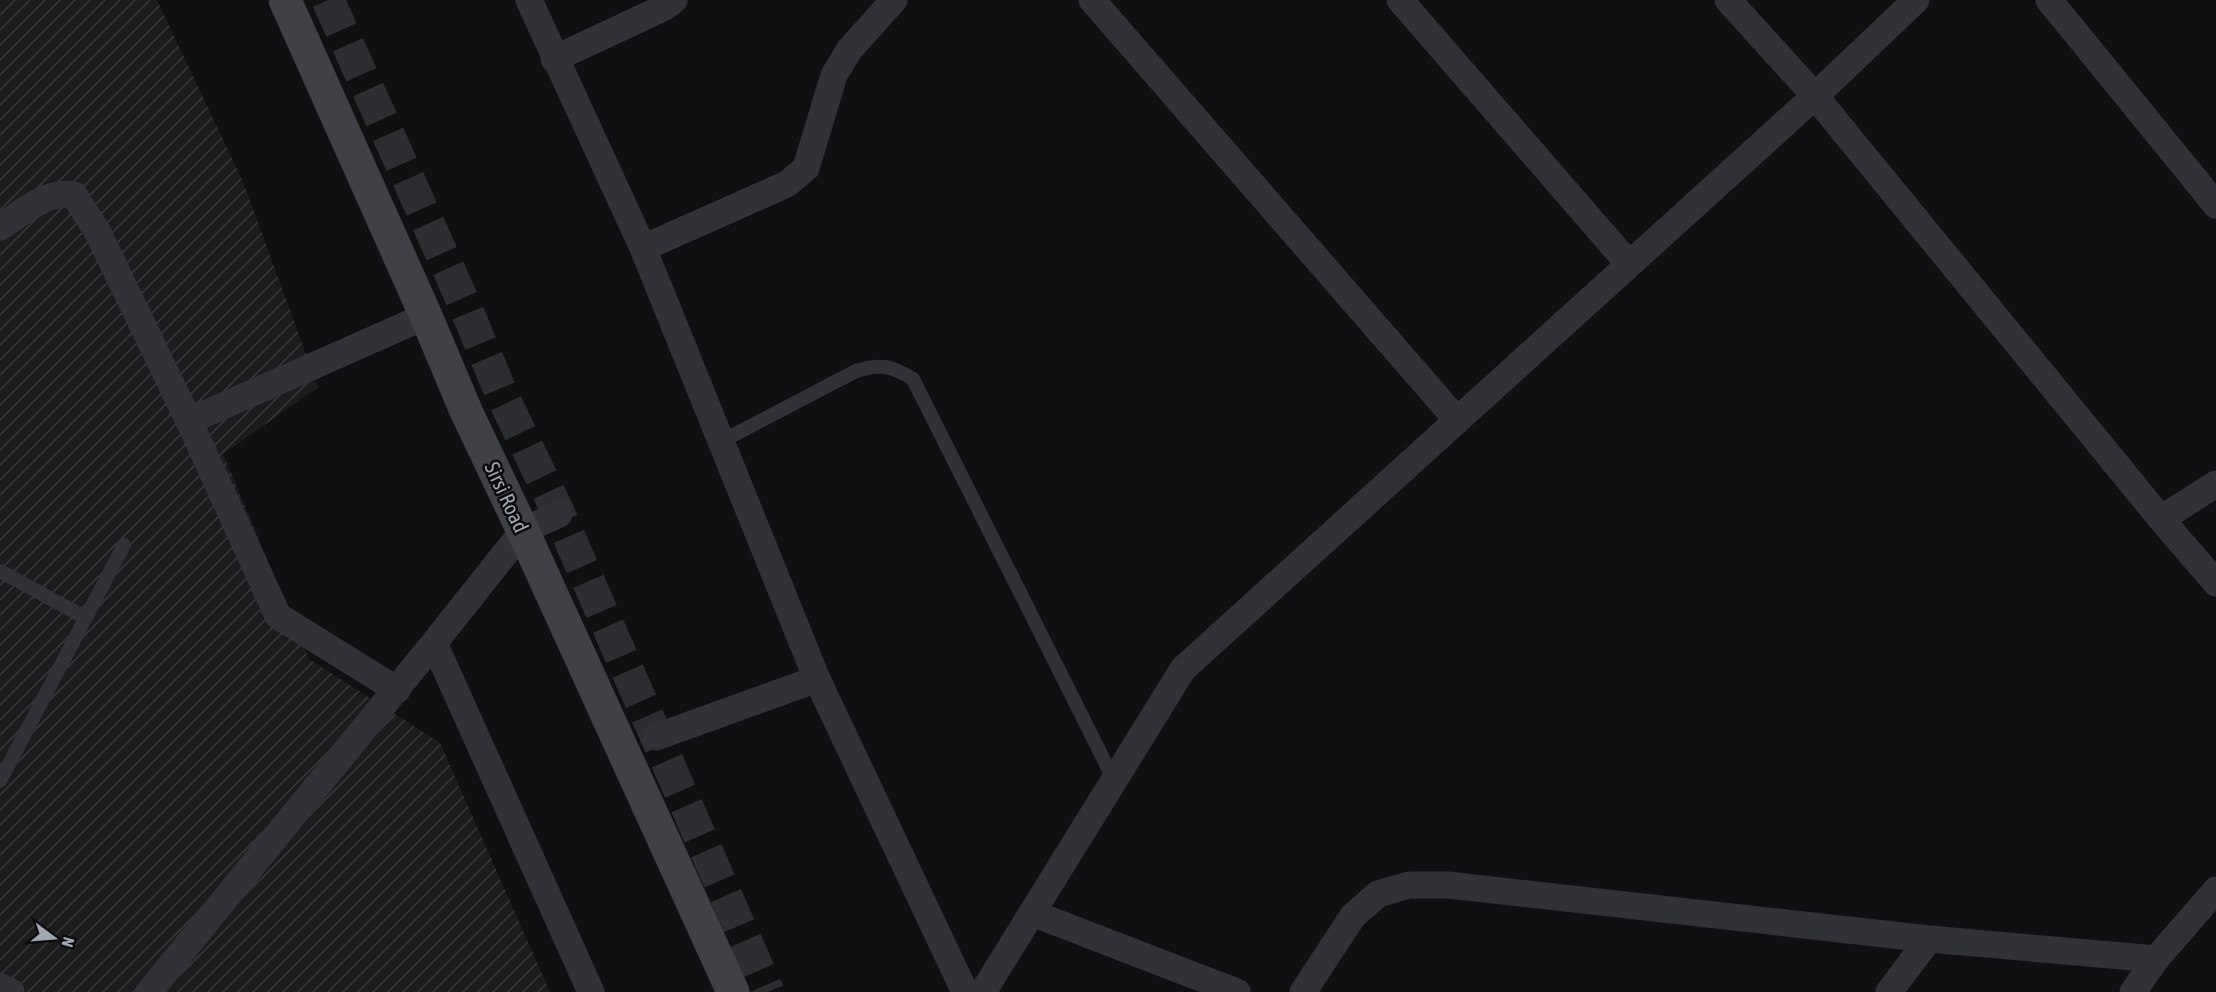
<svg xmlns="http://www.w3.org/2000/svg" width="2216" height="992" font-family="'Asap Condensed',sans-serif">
	<defs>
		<pattern id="industrial-furrows" width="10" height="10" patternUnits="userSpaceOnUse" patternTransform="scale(1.5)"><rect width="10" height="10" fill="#1c1c1f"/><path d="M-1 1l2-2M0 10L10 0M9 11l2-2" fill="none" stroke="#3a3a3d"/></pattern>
	</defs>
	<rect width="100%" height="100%" fill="#101012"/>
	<!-- industrial -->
	<path fill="url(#industrial-furrows)" d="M0 0H157L243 182 318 387 223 454 309 659 440 743 550 992H0Z"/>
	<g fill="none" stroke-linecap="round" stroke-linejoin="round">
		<!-- secondary-tunnel -->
		<path stroke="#2d2e32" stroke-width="33" stroke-dasharray="33 16" stroke-linecap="butt" d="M328 0 462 299 502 395 559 514 768 992"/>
		<!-- lane -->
		<path stroke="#313237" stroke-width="14" d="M722 441 856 371C880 363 892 366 913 379L1114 780
			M0 571 86 618
			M0 781 124 545"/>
		<!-- street -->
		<path stroke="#313237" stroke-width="27" d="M529 0 643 248 817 679 965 992
			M1092 0 1457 420
			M1400 0 1629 264
			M1728 0 1815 96 2161 519 2216 583
			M2049 0 2216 205
			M554 59 663 8 674 0
			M0 227C22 213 46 190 74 195L97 231 189 421
			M643 248 787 184 806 168 834 75 850 49 894 0
			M2161 519 2216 484
			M434 643 591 992
			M397 690 278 616 189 421 426 316
			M656 737 817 679
			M1032 913 1237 992
			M0 986 11 992
			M149 992 434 643 523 531 559 514
			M983 992 1183 669 1815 96 1916 0
			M1303 992 1353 916 1378 894 1409 885H1448L1929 939 2156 959
			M1889 992 1929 939
			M2133 992 2156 959 2216 890"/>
		<!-- secondary -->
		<path stroke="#3f4147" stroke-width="33" d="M285 0 426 316 466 411 523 531 733 992"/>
	</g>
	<g text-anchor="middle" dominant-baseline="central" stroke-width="5" stroke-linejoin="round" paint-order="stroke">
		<!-- street labels -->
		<g font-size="21" fill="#a1a6b3" stroke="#0b0b0d">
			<text transform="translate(507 497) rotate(65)">Sirsi Road</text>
		</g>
	</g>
	<!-- north arrow -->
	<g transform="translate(54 938) rotate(106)" stroke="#0b0b0d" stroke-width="4.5" paint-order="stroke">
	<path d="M0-4.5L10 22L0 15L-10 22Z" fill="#a1a6b3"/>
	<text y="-9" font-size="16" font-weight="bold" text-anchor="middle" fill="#a1a6b3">N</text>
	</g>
</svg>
